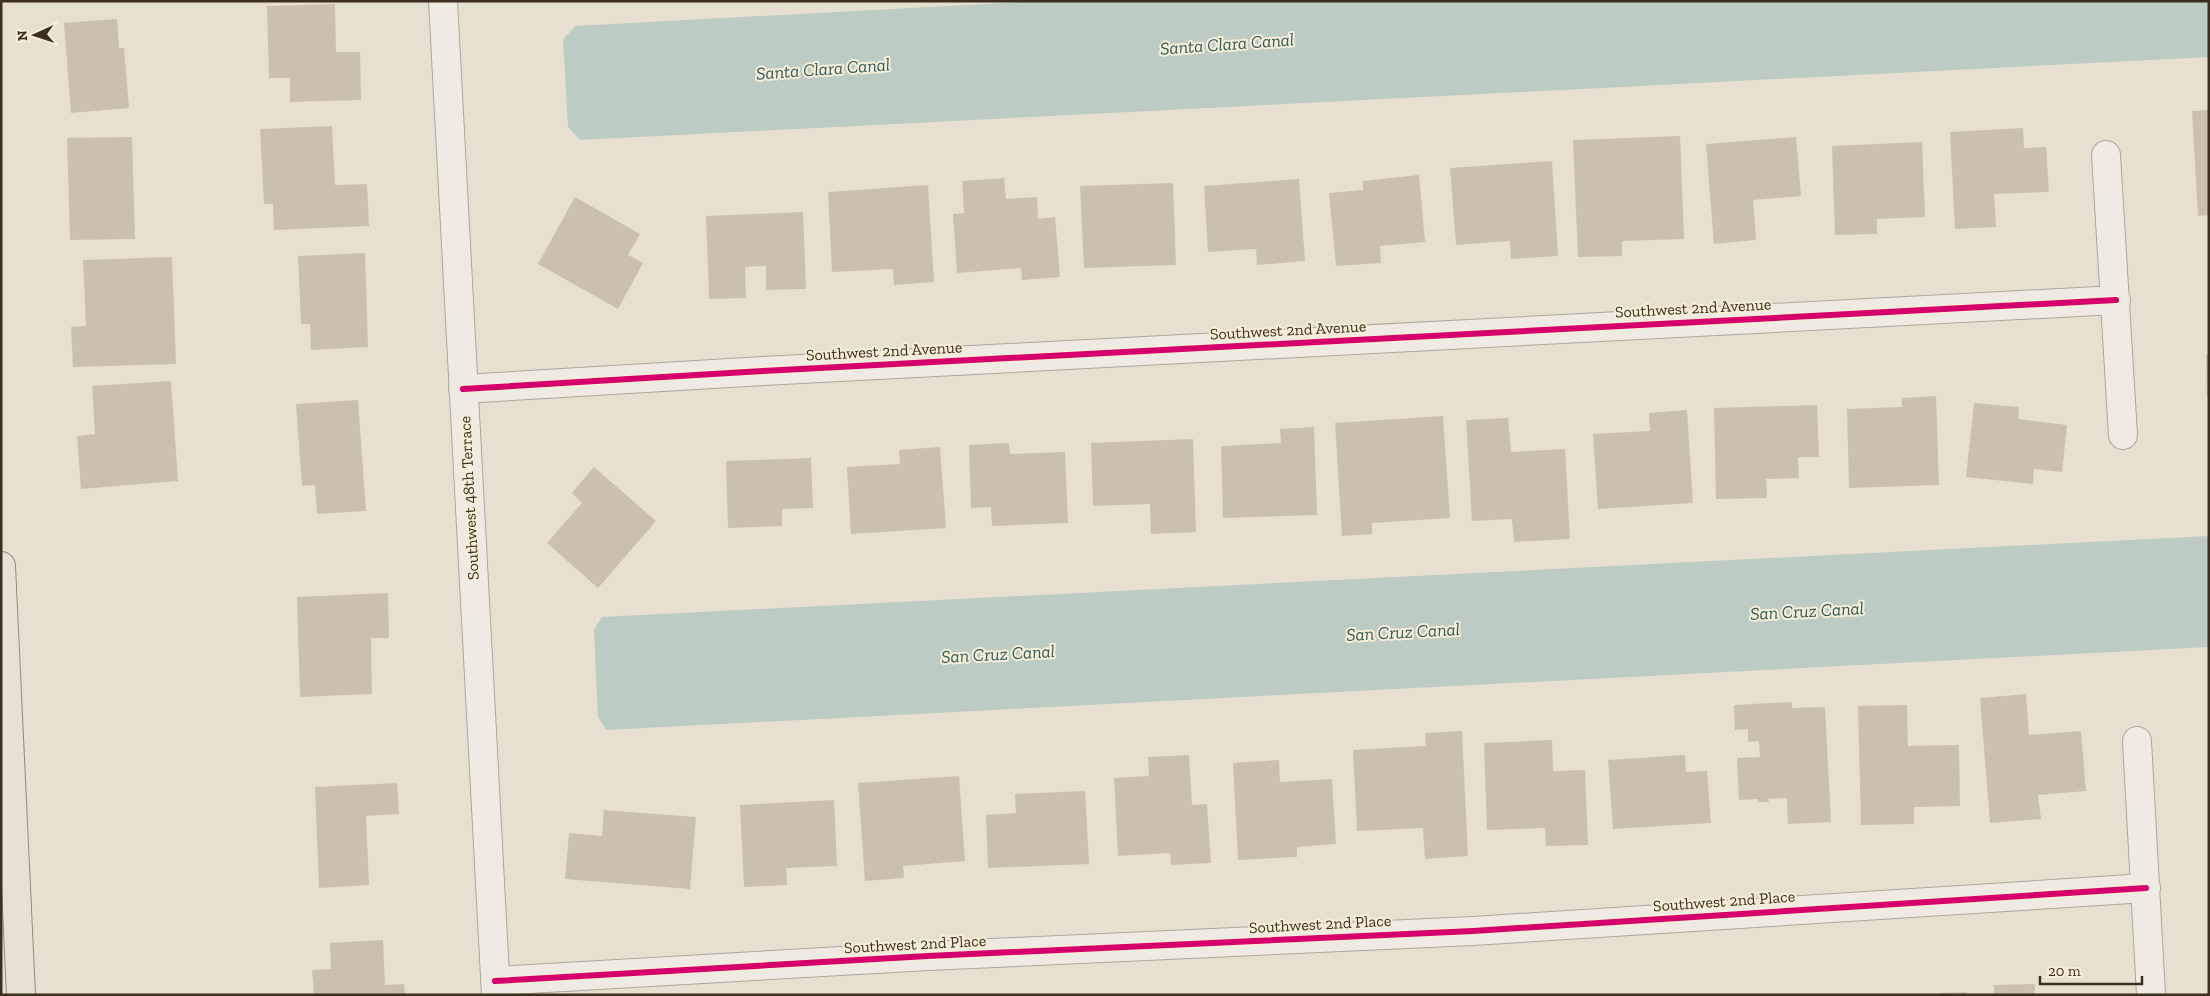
<svg xmlns="http://www.w3.org/2000/svg" width="2210" height="996" font-family="'Zilla Slab',serif">
	<rect width="100%" height="100%" fill="#e7e0d1"/>
	<!-- water -->
	<path fill="#bcccc2" d="M1040 1H2209V57L580 140 568 127 563 39 576 26Z
		M2209 536V647L606 730 598 717 594 630 602 617Z"/>
	<!-- building -->
	<path fill="#cbbfb2" d="M335 4 336 52H360L361 100 290 102V78H269L267 6Z
		M117 19 119 48H124L129 108 71 113 64 23Z
		M2209 110V215L2198 216 2192 111Z
		M332 126 335 185 367 184 369 226 274 230 273 204H264L260 129Z
		M2023 128 2024 148 2046 147 2049 192 1994 194 1996 227 1955 229 1950 132Z
		M1680 136 1684 239 1622 241V256L1578 257 1573 140Z
		M132 137 135 239 70 240 67 138Z
		M1796 137 1801 196 1753 200 1756 240 1714 244 1706 144Z
		M1922 142 1925 217 1877 219V234L1835 235 1832 146Z
		M1552 161 1558 256 1511 259 1510 241 1456 245 1450 168Z
		M1419 175 1425 242 1380 246 1381 263 1336 266 1329 193 1363 190V181Z
		M1004 178 1006 199 1037 197 1038 219 1055 217 1060 277 1022 280 1021 268 957 273 953 214 964 213 962 181Z
		M1299 179 1305 261 1257 265 1256 249 1208 252 1204 186Z
		M1173 183 1176 265 1084 268 1080 186Z
		M928 185 934 282 894 285 893 269 832 272 828 192Z
		M575 197 640 234 628 255 643 263 618 309 538 264Z
		M803 212 806 289 766 290V266L745 267 746 298 709 299 706 216Z
		M365 253 368 347 311 350 310 324H301L298 256Z
		M172 257 176 364 73 367 71 327 86 326 83 260Z
		M2206 355H2209V396H2207Z
		M171 381 178 481 81 489 77 436 95 434 92 386Z
		M1936 396 1939 485 1849 488 1847 409 1902 407V398Z
		M358 400 366 511 317 514 315 485 302 486 296 404Z
		M1974 403 2019 407 2018 419 2067 425 2062 472 2034 469 2033 484 1966 477Z
		M1817 405 1819 457H1798L1799 478 1766 479 1767 498 1716 499 1714 408Z
		M1687 410 1693 503 1598 509 1593 434 1650 431 1649 413Z
		M1443 416 1450 518 1372 523V534L1342 536 1335 423Z
		M1508 418 1511 452 1565 449 1570 539 1514 542 1512 519 1472 521 1466 420Z
		M1314 427 1317 515 1223 518 1221 446 1281 443 1280 429Z
		M1193 439 1196 532 1151 534 1150 504 1093 506 1091 443Z
		M1009 443 1010 454 1065 452 1068 523 992 526 991 507 971 508 969 445Z
		M940 447 946 528 851 534 847 467 900 464 899 450Z
		M811 458 813 508 782 509V526L728 528 726 461Z
		M594 467 656 521 598 588 547 543 582 503 572 493Z
		M388 593 389 638H371L372 694 300 697 297 597Z
		M2026 694 2029 735 2081 731 2086 791 2038 795 2041 819 1990 823 1980 698Z
		M1792 702V708L1825 707 1831 822 1788 824 1787 798 1768 799 1769 802H1758V799L1739 800 1737 758 1760 757 1759 741 1748 742V729L1735 730 1734 705Z
		M1907 705 1908 746 1959 745 1960 806 1914 807V824L1861 825 1858 706Z
		M1462 731 1468 856 1425 859 1423 828 1357 831 1353 750 1426 746 1425 733Z
		M1552 740 1553 771 1585 770 1588 845 1546 846 1545 828 1487 830 1484 743Z
		M1189 755 1192 805 1207 804 1211 863 1171 865 1170 853 1118 856 1114 778 1149 776 1148 757Z
		M1685 755 1686 772 1707 771 1711 823 1613 829 1608 760Z
		M1279 760 1280 782 1332 779 1336 844 1297 847V857L1238 860 1233 763Z
		M959 776 965 861 903 866 904 878 865 881 858 783Z
		M397 783 399 814 366 816 369 885 319 888 315 787Z
		M1085 791 1089 864 988 868 986 815 1016 813 1015 794Z
		M834 800 837 866 786 868 787 885 744 887 740 805Z
		M604 810 696 817 690 889 565 879 569 833 602 836Z
		M383 940 385 985 404 984 405 995H314L312 970 331 969 330 943Z
		M2035 984V995H1994V985Z
		M1967 992V995H1939V993Z"/>
	<g fill="none" stroke-linecap="round" stroke-linejoin="round">
		<!-- street casing -->
		<g stroke="#ada599" stroke-width="30">
			<path id="street" d="M443 1 496 995
				M2106 155 2123 435
				M463 389 763 371 2116 300
				M2137 741 2151 995
				M495 981 928 956 1473 931 2146 888"/>
		</g>
		<!-- primary casing -->
		<g stroke="#928b80" stroke-width="30">
			<path id="primary" d="M1 566 21 995"/>
		</g>
		<!-- street -->
		<use href="#street" stroke="#efebe3" stroke-width="28"/>
		<!-- primary -->
		<use href="#primary" stroke="#e6e1d4" stroke-width="28"/>
		<!-- cycleway casing -->
		<g stroke="#f7eed8" stroke-width="9">
			<path id="cycleway" d="M463 389 763 371 2116 300
				M495 981 928 956 1473 931 2146 888"/>
		</g>
		<!-- cycleway -->
		<use href="#cycleway" stroke="#d6006c" stroke-width="6"/>
	</g>
	<g text-anchor="middle" dominant-baseline="central" stroke-width="4" stroke-linejoin="round" paint-order="stroke">
		<!-- street labels -->
		<g font-size="16" fill="#3d2e20" stroke="#f7eed8">
			<text transform="translate(1693 308) rotate(-3)">Southwest 2nd Avenue</text>
			<text transform="translate(1288 330) rotate(-3)">Southwest 2nd Avenue</text>
			<text transform="translate(884 351) rotate(-3)">Southwest 2nd Avenue</text>
			<text transform="translate(469 498) rotate(-93)">Southwest 48th Terrace</text>
			<text transform="translate(1724 901) rotate(-4)">Southwest 2nd Place</text>
			<text transform="translate(1320 924) rotate(-3)">Southwest 2nd Place</text>
			<text transform="translate(915 944) rotate(-3)">Southwest 2nd Place</text>
		</g>
		<!-- water labels -->
		<g font-size="18" font-style="italic" fill="#2f5d5a" stroke="#f7eed8">
			<text transform="translate(1227 44) rotate(-4)">Santa Clara Canal</text>
			<text transform="translate(823 69) rotate(-4)">Santa Clara Canal</text>
			<text transform="translate(1807 611) rotate(-3)">San Cruz Canal</text>
			<text transform="translate(1403 632) rotate(-3)">San Cruz Canal</text>
			<text transform="translate(998 654) rotate(-3)">San Cruz Canal</text>
		</g>
	</g>
	<!-- border -->
	<rect width="2210" height="996" fill="none" stroke="#3d2e20" stroke-width="5"/>
	<!-- north arrow -->
	<g transform="translate(35 35) rotate(267)" stroke="#f7eed8" stroke-width="4" paint-order="stroke">
	<path d="M0-4L9 19L0 12L-9 19Z" fill="#3d2e20"/>
	<text y="-8" font-size="14" font-weight="bold" text-anchor="middle" fill="#3d2e20">N</text>
	</g>
	<!-- scale -->
	<path d="M2040 976v8h102v-8" fill="none" stroke="#3d2e20" stroke-width="2.5"/>
	<text x="2048" y="976" font-size="15" fill="#3d2e20" stroke="#f7eed8" stroke-width="4" paint-order="stroke">20 m</text>
</svg>
